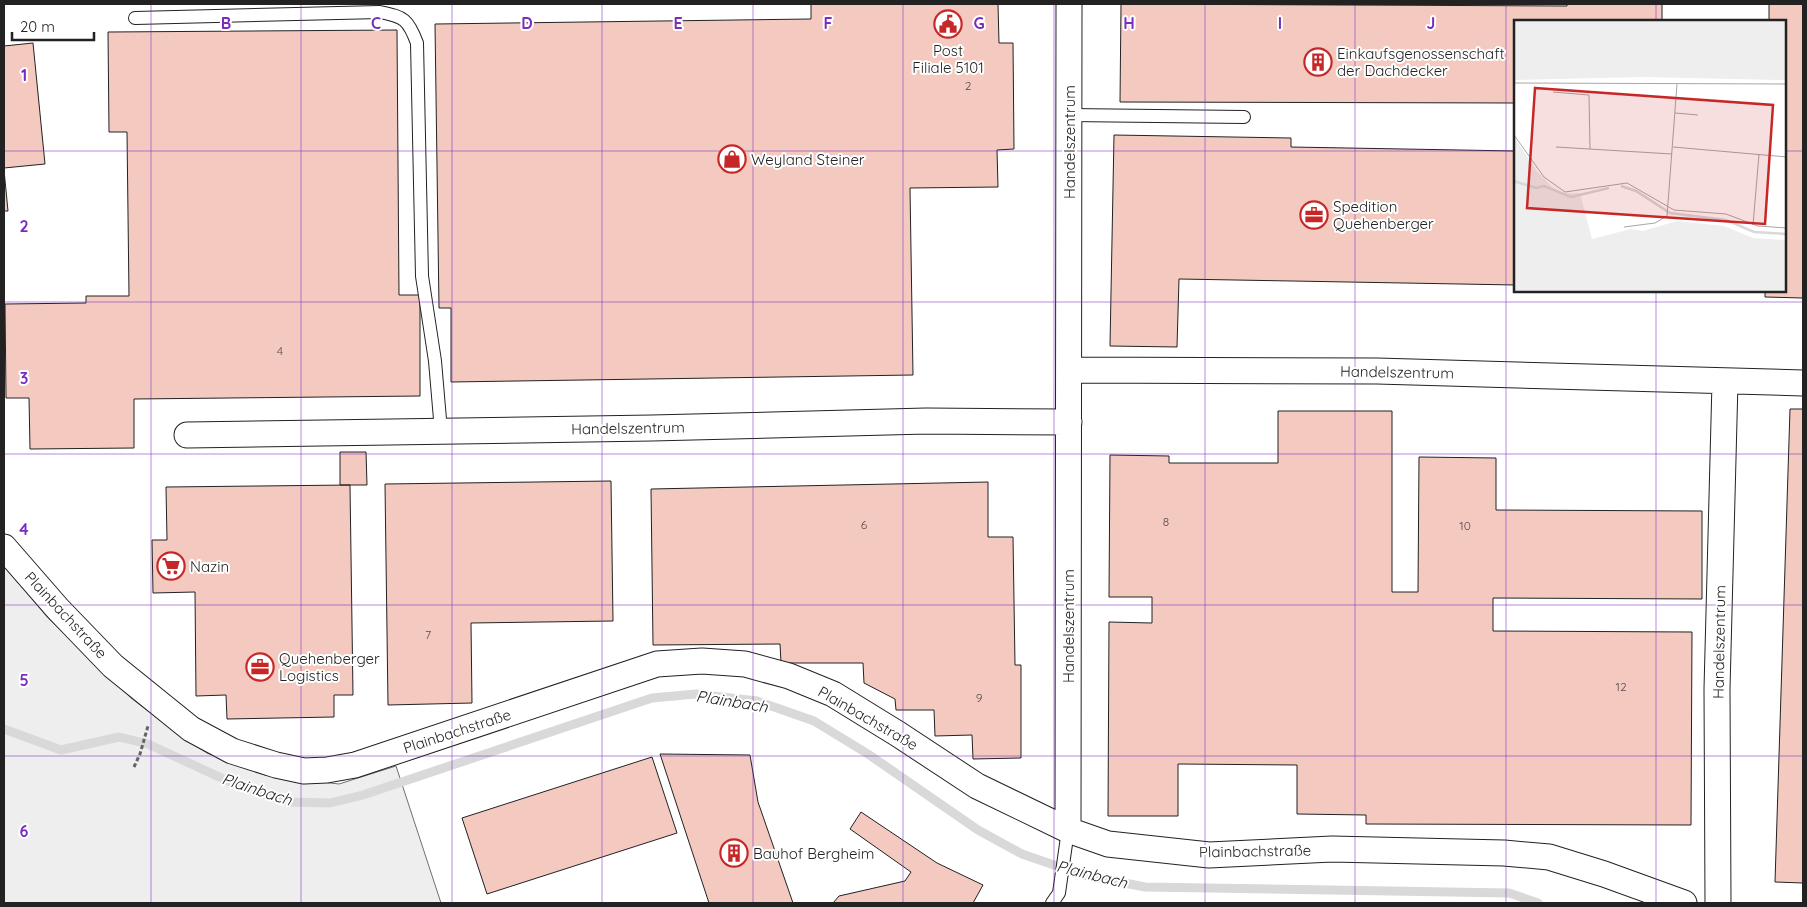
<svg xmlns="http://www.w3.org/2000/svg" width="1807" height="907" font-family="Quicksand,sans-serif">
	<rect width="100%" height="100%" fill="#fff"/>
	<!-- green -->
	<path fill="#eee" stroke="#6f6f6f" d="M4 566 48 618 131 698 178 734 207 753 265 775 339 784 396 766 441 903H4Z"/>
	<g fill="none" stroke-linecap="round" stroke-linejoin="round">
		<!-- stream -->
		<path stroke="#d9d9d9" stroke-width="9" d="M4 729 61 750 119 737 148 744 230 782 289 802 330 803 363 795 652 698 696 694 757 701 814 721 868 754 978 830 1022 854 1083 875 1145 887 1509 893 1538 903"/>
	</g>
	<!-- building -->
	<path fill="#f3c9c0" stroke="#222" d="M811 4H998L999 43H1013L1014 149 997 150 998 187 910 188 913 375 451 382V308H439L435 24 811 19Z
		M1121 4 1567 6V4H1662V21H1516V103L1120 102Z
		M1769 4H1803V298L1765 297V291H1786V21H1769Z
		M397 30 399 295H420V396L134 399V448L30 449 29 398H6L5 304 86 303V296H129L127 132H109L108 32Z
		M33 43 45 164 4 168V46Z
		M1114 135 1291 138V147L1516 151V285L1179 279 1177 347 1110 346Z
		M4 170 8 211H4Z
		M1790 409H1803V883L1775 882Z
		M1278 411H1392V592H1418L1419 457 1496 458V510L1702 511V599L1493 598V631L1692 632 1691 825 1366 824V815L1297 814V765L1178 764V816H1108L1109 622 1152 623V597H1109L1110 455 1169 456V463H1278Z
		M340 452H366L367 485H340Z
		M611 481 613 621 471 623 472 703 388 705 385 484Z
		M988 482V537H1013L1015 665H1021V758L973 759 972 735 935 736 934 710H896L895 699 864 683 863 663H781L780 644 653 645 651 489Z
		M350 485 353 695H334V717L227 719 226 695 196 696 195 592 153 593 152 540H167L166 487Z
		M660 754 750 755 758 802 793 903H709Z
		M652 757 677 833 487 894 462 818Z
		M861 812 937 863 983 885 973 903H833L839 896 905 881 911 872 850 829Z"/>
	<g fill="none" stroke-linecap="round" stroke-linejoin="round">
		<!-- service casing -->
		<g stroke="#222" stroke-width="14">
			<path id="service" d="M135 18 380 12C404 17 408 19 417 43L422 276 435 361 441 431
				M1069 115 1244 117
				M1052 903 1059 893 1068 830"/>
		</g>
		<!-- minor casing -->
		<g stroke="#222" stroke-width="27">
			<path id="minor" d="M1069 370 1377 371 1803 383
				M187 435 652 428 926 421 1069 422
				M4 547 58 609 113 666 191 729 232 751 276 765 304 771 327 770 355 765 657 664 702 661 745 664 789 676 833 694 898 734 977 786 1068 830 1108 844 1209 855 1332 849 1504 853 1549 857 1604 874 1684 903
				M1068 830 1069 4
				M1718 903 1717 689 1725 382"/>
		</g>
		<!-- path -->
		<path stroke="#646464" stroke-width="3" stroke-dasharray="4 2.5" stroke-linecap="butt" d="M134 767 140 754 148 726"/>
		<!-- service -->
		<use href="#service" stroke="#fff" stroke-width="12"/>
		<!-- minor -->
		<use href="#minor" stroke="#fff" stroke-width="25"/>
	</g>
	<!-- grid -->
	<path fill="none" stroke="#7b2cbf" stroke-width="1" stroke-opacity="0.55" d="M151 4V903M301 4V903M452 4V903M602 4V903M753 4V903M903 4V903M1054 4V903M1205 4V903M1355 4V903M1506 4V903M1656 4V21M4 151H1516M1786 151H1803M1656 291V903M4 302H1803M4 454H1803M4 605H1803M4 756H1803"/>
	<!-- icons -->
	<defs>
		<g id="civic-ring" transform="scale(1.4375)"><circle r="9.5" fill="#fff" stroke="#c62828" stroke-width="1.5"/><path d="M-.6-6.5H3V-4.5H.6V-3L4-1V1h2V6H-6V1h2V-1L-.6-3ZM-1.2 2.5V6h2.4V2.5Z" fill="#c62828"/></g>
		<g id="building-ring" transform="scale(1.4375)"><circle r="9.5" fill="#fff" stroke="#c62828" stroke-width="1.5"/><path d="M-4-6H4V6H1V3H-1V6H-4ZM-2.5-4.3h1.7v1.8h-1.7ZM.8-4.3h1.7v1.8H.8ZM-2.5-1h1.7V.8h-1.7ZM.8-1h1.7V.8H.8Z" fill="#c62828"/></g>
		<g id="shop-ring" transform="scale(1.4375)"><circle r="9.5" fill="#fff" stroke="#c62828" stroke-width="1.5"/><path d="M-5-2.5h2.3a2.7 3.5 0 0 1 5.4 0H5L5.5 6h-11ZM-1.5-2.5h3a1.5 2.3 0 0 0-3 0Z" fill="#c62828"/></g>
		<g id="office-ring" transform="scale(1.4375)"><circle r="9.5" fill="#fff" stroke="#c62828" stroke-width="1.5"/><path d="M-6-3h4V-5.5h4V-3h4V5H-6ZM-1-4.5V-3h2v-1.5ZM-6 0V1H6V0Z" fill="#c62828"/></g>
		<g id="supermarket-ring" transform="scale(1.4375)"><circle r="9.5" fill="#fff" stroke="#c62828" stroke-width="1.5"/><path d="M-6-5.5h2.5l.6 2H6L4.5 2H-2.5L-4.4-4H-6ZM-1.5 3.2a1.3 1.3 0 1 0 .1 0ZM3 3.2a1.3 1.3 0 1 0 .1 0Z" fill="#c62828"/></g>
	</defs>
	<g fill-rule="evenodd">
		<use href="#civic-ring" x="948" y="24"/>
		<use href="#building-ring" x="1318" y="62"/>
		<use href="#shop-ring" x="732" y="159"/>
		<use href="#office-ring" x="1314" y="215"/>
		<use href="#supermarket-ring" x="171" y="566"/>
		<use href="#office-ring" x="260" y="667"/>
		<use href="#building-ring" x="734" y="853"/>
	</g>
	<g text-anchor="middle" dominant-baseline="central" stroke-width="4" stroke-linejoin="round" paint-order="stroke">
		<!-- number labels -->
		<g font-size="12" fill="#564c4a">
			<text x="968" y="85">2</text>
			<text x="280" y="350">4</text>
			<text x="1166" y="521">8</text>
			<text x="864" y="524">6</text>
			<text x="1465" y="525">10</text>
			<text x="428" y="634">7</text>
			<text x="1621" y="686">12</text>
			<text x="979" y="697">9</text>
		</g>
		<!-- poi labels -->
		<g font-size="15" fill="#222" stroke="#fff" text-anchor="start">
			<text x="948" y="50" text-anchor="middle">Post<tspan x="948" dy="17">Filiale 5101</tspan></text>
			<text x="1337" y="53">Einkaufsgenossenschaft<tspan x="1337" dy="17">der Dachdecker</tspan></text>
			<text x="751" y="159">Weyland Steiner</text>
			<text x="1333" y="206">Spedition<tspan x="1333" dy="17">Quehenberger</tspan></text>
			<text x="190" y="566">Nazin</text>
			<text x="279" y="658">Quehenberger<tspan x="279" dy="17">Logistics</tspan></text>
			<text x="753" y="853">Bauhof Bergheim</text>
		</g>
		<!-- street labels -->
		<g font-size="15" fill="#222" stroke="#fff">
			<text transform="translate(1069 142) rotate(-90)">Handelszentrum</text>
			<text transform="translate(1397 372) rotate(1)">Handelszentrum</text>
			<text transform="translate(628 428) rotate(-1)">Handelszentrum</text>
			<text transform="translate(66 615) rotate(47)">Plainbachstraße</text>
			<text transform="translate(1068 626) rotate(-90)">Handelszentrum</text>
			<text transform="translate(1719 642) rotate(-89)">Handelszentrum</text>
			<text transform="translate(868 718) rotate(30)">Plainbachstraße</text>
			<text transform="translate(457 731) rotate(-18)">Plainbachstraße</text>
			<text transform="translate(1255 851) rotate(-1)">Plainbachstraße</text>
		</g>
		<!-- water labels -->
		<g font-size="16" font-style="italic" fill="#222" stroke="#fff">
			<text transform="translate(732 701) rotate(9)">Plainbach</text>
			<text transform="translate(257 789) rotate(18)">Plainbach</text>
			<text transform="translate(1092 874) rotate(14)">Plainbach</text>
		</g>
	</g>
	<!-- overview -->
	<g transform="translate(1514 20)">
		<rect width="272" height="272" fill="#fff"/>
		<path d="M0 0H272V60L128 57 0 60ZM0 117 22 150 38 167 49 173H66L78 219 117 209 129 211 163 201 210 206 239 218 272 220V272H0Z" fill="#eee"/>
		<path fill="none" stroke="#d9d9d9" stroke-width="2.5" d="M0 161 22 168 30 166 57 177 95 168M107 166 122 171 156 193 212 200 240 212 273 214"/>
		<path fill="none" stroke="#a7a7a7" stroke-width="1" d="M0 63 273 64M39 72 75 75 76 129M161 93 184 95M0 115 30 157 51 172 113 163 160 190 212 194 244 206 273 208M42 127 158 134M159 127 273 137M239 205 245 134M110 207 141 203 153 196 163 64"/>
		<path fill="#c62828" fill-opacity="0.15" stroke="#c62828" stroke-width="2.5" d="M21 68 259 85 251 204 13 188Z"/>
		<rect width="272" height="272" fill="none" stroke="#222" stroke-width="2.5"/>
	</g>
	<g font-size="16" text-anchor="middle" font-weight="bold" fill="#7b2cbf" stroke="#fff" stroke-width="4" stroke-linejoin="round" paint-order="stroke">
		<text x="226" y="29">B</text>
		<text x="376" y="29">C</text>
		<text x="527" y="29">D</text>
		<text x="678" y="29">E</text>
		<text x="828" y="29">F</text>
		<text x="979" y="29">G</text>
		<text x="1129" y="29">H</text>
		<text x="1280" y="29">I</text>
		<text x="1431" y="29">J</text>
		<text x="24" y="81">1</text>
		<text x="24" y="232">2</text>
		<text x="24" y="384">3</text>
		<text x="24" y="535">4</text>
		<text x="24" y="686">5</text>
		<text x="24" y="837">6</text>
	</g>
	<!-- border -->
	<rect width="1807" height="907" fill="none" stroke="#222222" stroke-width="10"/>
	<!-- scale -->
	<path d="M12 32v8h82v-8" fill="none" stroke="#222222" stroke-width="2.5"/>
	<text x="20" y="32" font-size="15" fill="#222222" stroke="#ffffff" stroke-width="4" paint-order="stroke">20 m</text>
</svg>
